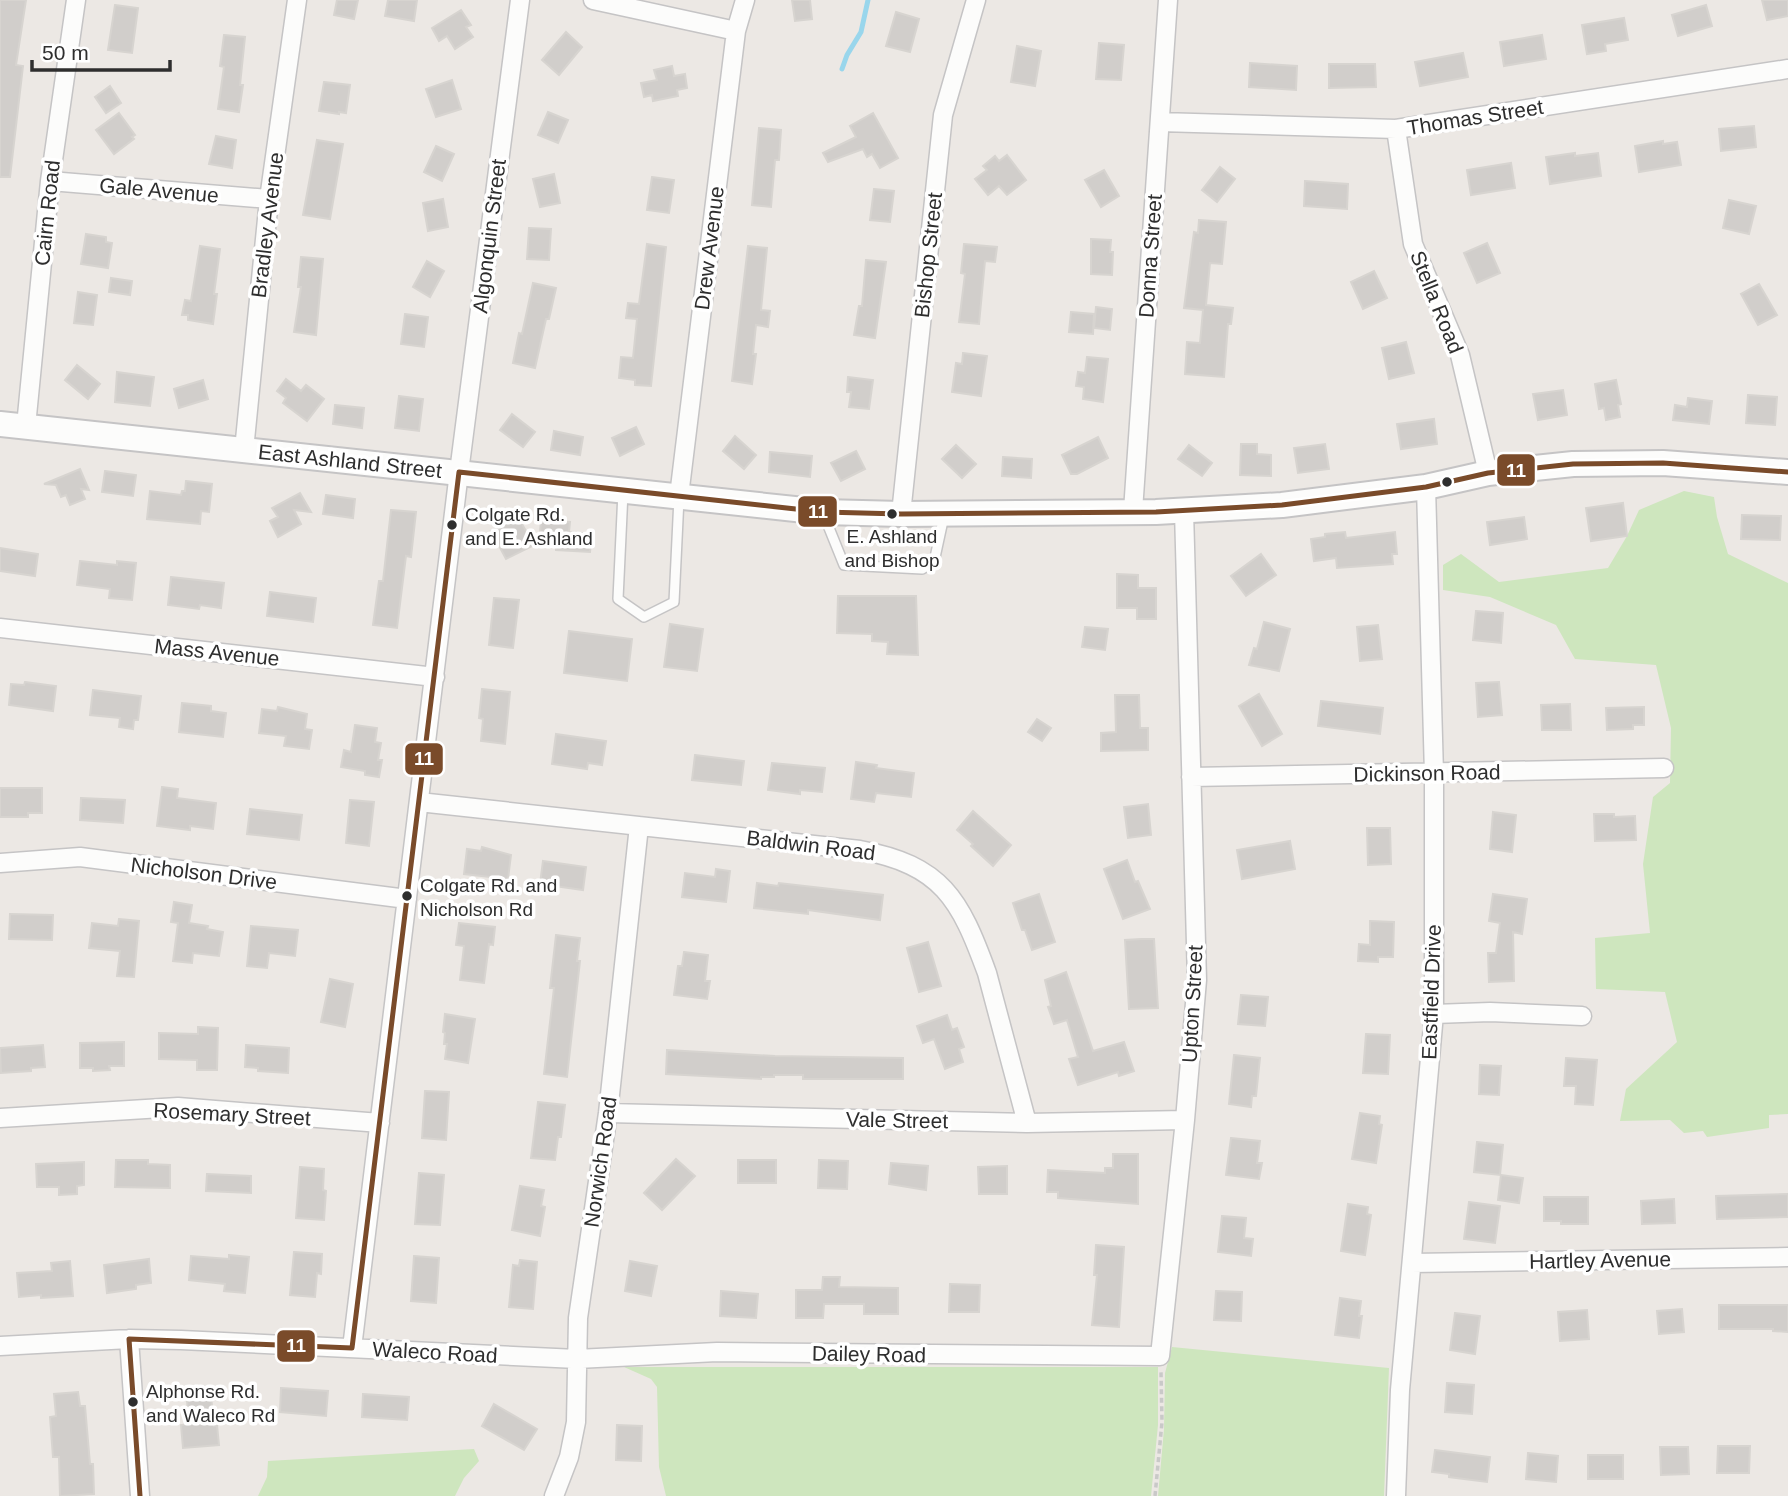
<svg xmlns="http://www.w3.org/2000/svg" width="1788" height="1496" font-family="Helvetica,sans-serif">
	<rect width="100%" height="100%" fill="#ece8e4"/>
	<!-- green -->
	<path fill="#cee6be" d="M1684 491 1714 497 1717 517 1728 554 1788 583V1114L1769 1115V1128L1707 1137 1703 1131 1684 1133 1670 1120 1620 1121 1626 1089 1677 1042 1665 992 1596 989 1595 938 1650 933 1643 864 1653 797 1670 783 1671 728 1656 665 1575 659 1556 625 1490 597 1443 590V565L1461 554 1499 582 1608 568 1627 536 1639 510Z
		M1172 1347 1389 1368 1384 1496H1158L1164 1429 1165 1373Z
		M624 1367H1158V1425L1151 1496H666L659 1467 657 1387 651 1379Z
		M474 1449 479 1461 464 1478 455 1496H258L267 1477 268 1461Z"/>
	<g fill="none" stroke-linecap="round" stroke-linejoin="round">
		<!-- stream -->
		<path stroke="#99d6ec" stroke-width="5" d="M842 69 847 55 861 32 868 0"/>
	</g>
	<!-- building -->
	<path fill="#d1cecb" stroke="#d7d4d0" stroke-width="2" d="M0 0H26L16 65 23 66 10 177H0Z
		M337 0H358L354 19 334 15Z
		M388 0H417L414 21 385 16Z
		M792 0H810L812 19 795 21Z
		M1762 0H1788V16L1767 20Z
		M115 5 138 8 132 53 108 50Z
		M1706 5 1712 26 1678 36 1672 15Z
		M461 10 471 25 466 27 473 37 455 49 447 36 439 41 432 28Z
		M896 12 919 19 910 52 886 46Z
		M1624 18 1628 40 1605 44 1606 51 1587 54 1582 25Z
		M566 32 582 47 559 75 542 60Z
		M224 35 245 37 240 85H243L239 112 218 109 224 67 220 66Z
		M1542 35 1546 59 1504 66 1500 42Z
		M1099 43 1124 45 1121 80 1096 79Z
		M1017 46 1041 51 1035 86 1011 82Z
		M1463 53 1468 77 1420 86 1415 62Z
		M1250 63 1297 66 1296 90 1249 87Z
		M1329 64H1375L1376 87 1329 88Z
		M672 66 674 76 685 74 687 88 677 90 678 96 653 101 652 95 644 97 641 83 657 80 654 70Z
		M452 80 461 109 436 117 426 89Z
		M324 82 350 85 346 113 339 112V114L319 111Z
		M110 86 121 103 106 113 95 97Z
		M548 112 568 120 558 143 538 135Z
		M119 113 135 135 132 137 134 139 114 154 96 130Z
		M873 113 898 158 880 168 872 154 867 157 863 149 828 162 823 153 856 137 850 126Z
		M1754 126 1756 147 1721 151 1719 129Z
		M759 128 781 130 779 160H775L771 207 752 205Z
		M216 136 236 140 232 168 209 164Z
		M317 140 343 144 330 219 303 215Z
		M1663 141V144L1677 142 1681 165 1639 172 1635 146Z
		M436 146 454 154 442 181 424 172Z
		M1575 153V156L1598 153 1601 176 1550 184 1546 157Z
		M1007 155 1026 180 1007 195 999 186 988 195 975 179 987 170 983 166 995 156 999 161Z
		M1511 163 1515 188 1471 195 1467 170Z
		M1220 167 1235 179 1217 202 1202 190Z
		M1104 170 1119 196 1101 207 1085 180Z
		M554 174 560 203 540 207 533 179Z
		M652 177 674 180 669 213 647 210Z
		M1305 181 1348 184 1347 209 1304 206Z
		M874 189 894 191 890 222 870 220Z
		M443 199 448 227 428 231 423 203Z
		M1729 200 1756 206 1749 234 1723 228Z
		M1199 220 1226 222 1222 264 1210 263 1206 305 1233 308 1231 324H1228L1224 377 1185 374 1187 342 1200 343 1203 310 1184 308 1194 232 1198 233Z
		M529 228 551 229 549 260 527 259Z
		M86 234 106 237V242L112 243 108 268 81 264Z
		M1091 239 1111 240 1110 252H1113L1112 275 1091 274Z
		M1487 243 1500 273 1477 283 1464 253Z
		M647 244 666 247 651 386 635 385V380L619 378 621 357 633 358 637 319 626 318 628 303 639 304Z
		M964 244 997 247 995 262 985 261 979 324 959 322 965 274 961 273Z
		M200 246 220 249 214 294H217L213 324 188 320V315H182L185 300 191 301Z
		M748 246 767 248 761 310 770 311 768 327 756 325 753 354H756L752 384 732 381Z
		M301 257 323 259 316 335 294 332 301 287H298Z
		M866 260 886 262 875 338 854 335 859 306H862Z
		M427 261 444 271 430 297 413 287Z
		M1374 271 1387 298 1363 309 1351 282Z
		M111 278 132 281 130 295 109 292Z
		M533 283 556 288 549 319H546L535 368 513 363 519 333 522 334Z
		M1759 284 1777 315 1758 325 1741 294Z
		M78 292 97 295 93 325 74 323Z
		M1096 307 1112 309 1110 330 1094 328Z
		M1071 312 1094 314 1093 334 1069 332Z
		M405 314 428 317 424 347 401 344Z
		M1406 342 1414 373 1389 379 1382 348Z
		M963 353 987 356 981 396 952 392 956 363 962 364Z
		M1087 357 1108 359 1103 402 1083 399 1084 387 1076 386 1078 372 1085 373Z
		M77 365 100 384 88 399 65 380Z
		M117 372 154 377 150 406 115 402Z
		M848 377 873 380 869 409 849 407 851 392H847Z
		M286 379 301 391 306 385 324 399 307 421 283 403 286 398 277 391Z
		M203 380 208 399 179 408 174 389Z
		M1616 380 1621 404 1618 405 1620 417 1606 420 1604 408 1599 409 1595 384Z
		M1563 390 1567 415 1538 420 1533 394Z
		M1748 395 1777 397 1775 425 1746 423Z
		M399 396 423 399 419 431 395 428Z
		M1688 398 1712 401 1709 424 1673 420 1675 405 1687 407Z
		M335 405 364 408 362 428 333 424Z
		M512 414 535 432 523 447 500 430Z
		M1434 419 1437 444 1401 449 1397 424Z
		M636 427 644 444 620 456 612 438Z
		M554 431 583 437 580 455 551 450Z
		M735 436 756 455 744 469 723 451Z
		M1098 437 1108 458 1077 474H1071L1062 455Z
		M1241 444H1257V454L1271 455V476L1240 475Z
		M1325 444 1329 469 1298 473 1294 448Z
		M956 445 976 464 962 478 942 459Z
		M1189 445 1212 463 1202 476 1178 459Z
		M856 451 865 469 841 481 831 463Z
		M770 452 812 456 810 477 769 472Z
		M1003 457 1032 459 1031 478 1002 476Z
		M80 469 89 490 81 489 85 499 70 505 66 495 61 497 56 485 44 484Z
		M105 471 136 475 133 496 102 492Z
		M186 481 212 484 209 512 201 511 200 524 147 519 150 491 181 495 182 491H185Z
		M300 493 311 512 294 510 301 524 278 537 270 521 278 517 272 508Z
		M326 495 355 499 353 518 323 514Z
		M1623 503 1627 536 1591 541 1586 508Z
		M391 510 416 512 411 557 406 556 397 628 373 625 379 581H383Z
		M1742 515 1781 516 1780 540 1741 539Z
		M518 517 534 545 506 559 491 531Z
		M1524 517 1527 539 1490 545 1487 522Z
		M541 520 570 522 569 532 592 534 590 552 556 550V546L539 545Z
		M1345 532 1346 538 1395 532 1397 554H1392L1393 564 1337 568 1336 558 1314 561 1311 539 1325 537V534Z
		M0 548 38 554 35 576 0 571Z
		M1261 554 1276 575 1246 596 1231 576Z
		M80 561 117 565V561L136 563 132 600 109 598 110 589 77 585Z
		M1117 574 1138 575V588H1156V619H1137V608H1117Z
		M171 577 224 583 221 608 200 605 199 609 168 605Z
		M270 592 316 598 313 622 267 616Z
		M838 596H916L918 655 887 654 888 642 872 641V634L837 633Z
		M494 598 519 600 513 648 489 645Z
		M1476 611 1503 613 1501 643 1473 640Z
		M1264 622 1290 629 1279 671 1249 665 1254 648 1257 649Z
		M670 624 703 629 697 671 664 667Z
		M1378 625 1382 659 1360 661 1357 627Z
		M1085 627 1108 629 1105 650 1082 647Z
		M569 631 632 639 627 681 564 673Z
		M25 682 56 686 53 711 9 705 11 684 24 685Z
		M1499 682 1502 715 1478 717 1476 683Z
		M482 689 510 692 505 744 481 741 483 719 479 718Z
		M93 690 141 696 138 720H134L133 729 119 727 120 718 90 715Z
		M1259 694 1282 734 1262 746 1239 706Z
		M1115 695H1139L1140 728H1148V750L1101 751V733L1116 732Z
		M1321 701 1383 708 1380 734 1318 726Z
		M182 703 211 706V711L226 713 223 737 179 732Z
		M1570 704 1571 730H1542L1541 705Z
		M278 707 307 714 305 729 312 730 309 749 284 746 286 736 259 733 262 709 277 711Z
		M1644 707V725H1633V729L1607 730 1606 708Z
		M1037 719 1051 728 1042 741 1028 732Z
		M355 725 377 728 375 742 381 743 378 760H382L379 777 365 775V771L341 767 344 750 351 752Z
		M556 734 606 741 602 765 588 763 587 769 552 764Z
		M695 755 744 761 741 785 692 780Z
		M856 762 877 765 876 768 914 773 911 797 876 793 874 802 851 799Z
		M772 763 825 768 822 792 800 790V794L768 790Z
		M162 787 178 789 177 798 216 803 213 829 190 826V830L157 826Z
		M0 788H42V813H28V817H0Z
		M81 798 125 800 123 823 80 820Z
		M350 800 374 802 369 846 346 843Z
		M1148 804 1151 835 1128 838 1124 807Z
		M250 809 302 815 299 840 247 834Z
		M973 811 1011 845 993 866 971 846 973 844 957 830Z
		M1493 812 1516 815 1512 852 1490 849Z
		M1594 814H1614V817L1635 816 1636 840 1595 841Z
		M1367 828H1390L1391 864 1368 865Z
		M1290 841 1295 869 1242 879 1237 850Z
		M482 847 511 855 508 879 464 874 467 849 481 851Z
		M1127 860 1135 882 1138 881 1150 909 1123 919 1104 869Z
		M543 861 586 867 583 890 540 884Z
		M716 869 730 871 726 902 682 897 685 873 715 877Z
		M757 883 778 886 779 883 883 895 880 920 808 910V914L754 908Z
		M1039 894 1055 942 1032 950 1025 930H1022L1013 903Z
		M1493 894 1527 899 1522 934 1513 932 1514 981 1489 982 1488 953H1496L1500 923 1489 921Z
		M174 902 192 905 189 923 208 926 207 929 223 932 219 956 193 953 192 963 173 961 178 923 171 922Z
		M10 914 53 915 52 940 9 939Z
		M119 919 139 921 134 977 117 976 120 951 89 948 92 923 118 926Z
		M1370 921 1394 922 1393 957H1378V962L1358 961 1359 944 1370 945Z
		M459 923 495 927 493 945 489 944 484 983 460 980 464 946 456 945Z
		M251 926 298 930 295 956 269 953 267 968 247 966Z
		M556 935 580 938 577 961H580L567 1077 544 1074 554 988H550Z
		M1141 939H1154L1158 1008 1129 1009 1125 940Z
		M928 942 941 986 919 992 907 948Z
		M684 952 708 955 705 981H710L707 999 674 995 678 966H682Z
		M1066 972 1093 1051 1124 1042 1134 1071 1119 1076 1118 1072 1078 1085 1069 1059 1078 1057 1067 1020 1054 1024 1048 1007 1051 1006 1045 980Z
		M330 979 353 984 345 1027 321 1022Z
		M1241 995 1268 997 1265 1026 1238 1024Z
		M445 1014 475 1019 468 1063 445 1059 447 1044H444L445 1033 443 1032Z
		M947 1015 952 1030 957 1028 964 1047 959 1049 963 1062 945 1069 934 1039 923 1043 917 1026Z
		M198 1027 218 1028 217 1070H197V1060L159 1059V1033L198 1034Z
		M1366 1034 1390 1035 1388 1074 1363 1073Z
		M124 1042V1066H109L110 1070 93 1071V1068H80V1043Z
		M43 1045 45 1067 31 1068V1071L1 1073 0 1048Z
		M246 1045 289 1048 288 1073 258 1071V1068L245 1067Z
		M667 1050 775 1056 903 1058V1079H803V1075H774V1077H761V1079L666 1074Z
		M1234 1055 1260 1058 1256 1096H1252L1251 1107 1229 1104Z
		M1566 1058 1597 1060 1593 1105 1575 1104 1576 1086H1564Z
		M1480 1065 1501 1066 1499 1095 1479 1094Z
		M425 1091 449 1092 446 1140 422 1138Z
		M538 1102 565 1105 561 1137H558L555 1160 531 1158Z
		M1360 1113 1380 1116 1379 1124 1382 1125 1376 1163 1352 1159Z
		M1231 1138 1260 1141 1257 1163H1262L1259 1179 1226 1175Z
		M1477 1142 1503 1145 1500 1175 1474 1172Z
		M1113 1154H1138V1204L1058 1198V1192H1047L1048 1170 1105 1173V1168H1113Z
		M676 1159 695 1176 662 1210 644 1193Z
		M116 1160H148V1164L170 1165V1188L115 1187Z
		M738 1160H776V1183H738Z
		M819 1160 848 1161 847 1189 818 1188Z
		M84 1162V1185L77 1186V1194L59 1195V1187H37L36 1164Z
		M891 1163 928 1166 926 1190 889 1184Z
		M1007 1166V1194H979L978 1167Z
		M300 1167 324 1169 323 1190 326 1191 324 1220 296 1218Z
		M419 1173 444 1175 440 1225 415 1224Z
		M207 1174 251 1176V1193L206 1191Z
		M1501 1175 1523 1178 1519 1203 1498 1200Z
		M520 1186 544 1190 541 1206 545 1207 540 1236 512 1230Z
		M1788 1194V1217L1717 1219 1716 1196Z
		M1544 1197H1588V1224H1561V1221H1544Z
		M1674 1199 1675 1223 1642 1224 1641 1201Z
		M1469 1202 1500 1206 1495 1243 1464 1239Z
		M1348 1204 1368 1207 1367 1214 1371 1215 1365 1255 1341 1251Z
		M1222 1216 1246 1218 1244 1238 1253 1239 1251 1256 1218 1252Z
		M1096 1245 1124 1247 1119 1327 1092 1325 1097 1275H1094Z
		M294 1252 322 1254 321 1274 317 1273 315 1297 290 1295Z
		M229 1255 249 1257 245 1293 224 1291 225 1284 189 1280 191 1256 229 1259Z
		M414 1256 439 1258 436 1303 411 1301Z
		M149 1259 151 1283 136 1285V1289L107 1293 104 1265Z
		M520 1260 537 1262 533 1309 509 1307 513 1265 519 1266Z
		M70 1261 73 1296 41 1298V1295L19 1297 17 1273 52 1271 51 1263Z
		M630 1261 657 1266 651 1296 625 1291Z
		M823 1277H840L839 1287 898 1288V1314H864V1304H824L823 1318H796V1290H822Z
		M950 1284 980 1285 979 1312H949Z
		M721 1291 758 1294 756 1318 720 1316Z
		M1216 1291 1242 1292 1241 1321 1214 1320Z
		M1340 1298 1361 1301 1359 1316H1362L1359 1338 1335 1335Z
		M1719 1305H1788V1332L1773 1331V1329H1719Z
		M1682 1309 1684 1332 1659 1334 1657 1311Z
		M1587 1310 1589 1339 1560 1341 1558 1312Z
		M1455 1313 1480 1316 1475 1354 1450 1350Z
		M1447 1383 1474 1385 1472 1414 1445 1412Z
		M210 1386 214 1426 217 1425 219 1445 183 1448 181 1425 189 1424 186 1388Z
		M281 1388 328 1391 326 1416 280 1412Z
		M78 1392 80 1406H85L90 1464H93L94 1494 60 1496 59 1457H53L50 1417 56 1416 54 1394Z
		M363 1394 409 1397 407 1420 362 1417Z
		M494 1404 537 1429 524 1450 482 1426Z
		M617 1425 642 1426 641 1461 616 1460Z
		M1718 1446H1750L1749 1473H1717Z
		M1660 1447H1688L1689 1474 1661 1475Z
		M1435 1450 1490 1457 1487 1482 1449 1477V1474L1432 1472Z
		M1528 1453 1558 1456 1556 1482 1526 1479Z
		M1588 1455H1623V1479H1588Z"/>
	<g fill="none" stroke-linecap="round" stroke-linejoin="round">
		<!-- lane casing -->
		<g stroke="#c5c4c5" stroke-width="12">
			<path id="lane" d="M623 492 618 599 644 617 674 602 679 498
				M823 513 844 565 922 569 934 562 944 516"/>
		</g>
		<!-- street casing -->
		<g stroke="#c5c4c5" stroke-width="21">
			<path id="street" d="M593 0 736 31
				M1160 122 1396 129 1788 69
				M1396 129 1413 244 1460 355 1488 473
				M50 181 269 199
				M26 426 50 181 76 0
				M244 450 269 199 297 0
				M679 496 736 31 745 0
				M1133 511 1168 0
				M901 514 943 115 976 0
				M0 628 435 677
				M1191 777 1664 768
				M419 802 860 850C942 865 960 899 987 973L1027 1123
				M0 863 80 857 407 899
				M1434 1014 1490 1012 1582 1016
				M608 1113 1027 1123 1185 1120
				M0 1118 178 1107 380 1123
				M1412 1263 1788 1257
				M129 1339 140 1496
				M0 1346 129 1339 181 1340 577 1359 717 1352 1160 1356 1185 1120 1197 980 1184 511
				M352 1348 459 472 520 0
				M554 1496 569 1457 576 1422 578 1318 608 1113 639 826
				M1396 1496 1400 1390 1434 1014V774L1426 487"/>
		</g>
		<!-- secondary casing -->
		<g stroke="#c5c4c5" stroke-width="28">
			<path id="secondary" d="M0 424 823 512 901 514 1156 512 1282 505 1426 487 1488 473 1573 464 1663 463 1788 472"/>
		</g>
		<!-- path -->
		<path stroke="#c9c9c8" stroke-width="3.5" stroke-dasharray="5 3.5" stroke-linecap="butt" d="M1155 1496 1162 1422 1161 1372"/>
		<!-- lane -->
		<use href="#lane" stroke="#fcfcfb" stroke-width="9"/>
		<!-- street -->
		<use href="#street" stroke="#fcfcfb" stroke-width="18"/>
		<!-- secondary -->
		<use href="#secondary" stroke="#fcfcfb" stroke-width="24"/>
		<!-- bus-1 casing -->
		<g stroke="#fff" stroke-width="10">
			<path id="bus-1" d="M140 1496 129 1339 352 1348 459 472 823 512 901 514 1156 512 1282 505 1426 487 1488 473 1573 464 1663 463 1788 472"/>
		</g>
		<!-- bus-1 -->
		<use href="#bus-1" stroke="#7a4b2a" stroke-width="5"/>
	</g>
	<!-- markers -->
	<g fill="#2e2e2e" stroke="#fff" stroke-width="2.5">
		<circle cx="1447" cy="482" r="6"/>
		<circle cx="892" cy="514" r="6"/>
		<circle cx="452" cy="525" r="6"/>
		<circle cx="407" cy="896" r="6"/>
		<circle cx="133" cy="1402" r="6"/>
	</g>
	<g text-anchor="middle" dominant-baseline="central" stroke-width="7" stroke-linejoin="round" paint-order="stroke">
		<!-- bus labels -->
		<g font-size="19" fill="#2e2e2e" stroke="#fff" text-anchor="start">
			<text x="465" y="514">Colgate Rd.<tspan x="465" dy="24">and E. Ashland</tspan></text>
			<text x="892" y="536" text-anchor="middle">E. Ashland<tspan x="892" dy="24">and Bishop</tspan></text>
			<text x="420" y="885">Colgate Rd. and<tspan x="420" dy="24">Nicholson Rd</tspan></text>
			<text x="146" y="1391">Alphonse Rd.<tspan x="146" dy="24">and Waleco Rd</tspan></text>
		</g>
		<!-- street labels -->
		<g font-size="21" fill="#2e2e2e" stroke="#fff">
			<text transform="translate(1475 117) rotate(-9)">Thomas Street</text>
			<text transform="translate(159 190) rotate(5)">Gale Avenue</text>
			<text transform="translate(47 213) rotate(-84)">Cairn Road</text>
			<text transform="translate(267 225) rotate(-83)">Bradley Avenue</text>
			<text transform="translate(489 236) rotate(-83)">Algonquin Street</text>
			<text transform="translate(709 248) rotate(-83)">Drew Avenue</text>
			<text transform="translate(928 255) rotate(-84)">Bishop Street</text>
			<text transform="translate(1150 256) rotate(-86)">Donna Street</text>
			<text transform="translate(1437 302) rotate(68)">Stella Road</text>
			<text transform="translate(350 461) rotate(6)">East Ashland Street</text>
			<text transform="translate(217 652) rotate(6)">Mass Avenue</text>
			<text transform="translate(1427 773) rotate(-1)">Dickinson Road</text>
			<text transform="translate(811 845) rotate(7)">Baldwin Road</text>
			<text transform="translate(204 873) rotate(7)">Nicholson Drive</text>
			<text transform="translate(1431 992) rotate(-88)">Eastfield Drive</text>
			<text transform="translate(1192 1004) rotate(-87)">Upton Street</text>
			<text transform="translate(232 1114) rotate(3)">Rosemary Street</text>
			<text transform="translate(897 1120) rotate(1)">Vale Street</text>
			<text transform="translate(600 1162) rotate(-82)">Norwich Road</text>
			<text transform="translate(1600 1260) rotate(-1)">Hartley Avenue</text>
			<text transform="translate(435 1352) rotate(3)">Waleco Road</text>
			<text transform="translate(869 1354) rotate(1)">Dailey Road</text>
		</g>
	</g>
	<g stroke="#fff" stroke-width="2.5">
		<rect x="1496" y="453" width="40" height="34" rx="7" fill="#7a4b2a"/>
		<rect x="797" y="495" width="41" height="33" rx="7" fill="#7a4b2a"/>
		<rect x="404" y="742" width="40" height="34" rx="7" fill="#7a4b2a"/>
		<rect x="276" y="1329" width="40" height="34" rx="7" fill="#7a4b2a"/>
	</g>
	<g font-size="19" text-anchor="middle" font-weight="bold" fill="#fff">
		<text x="1516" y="477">11</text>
		<text x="818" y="518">11</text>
		<text x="424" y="765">11</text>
		<text x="296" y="1352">11</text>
	</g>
	<!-- scale -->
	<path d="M32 60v10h138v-10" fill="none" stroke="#2e2e2e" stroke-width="3.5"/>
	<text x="42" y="60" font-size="21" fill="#2e2e2e" stroke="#ffffff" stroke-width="5" paint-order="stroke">50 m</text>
</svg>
